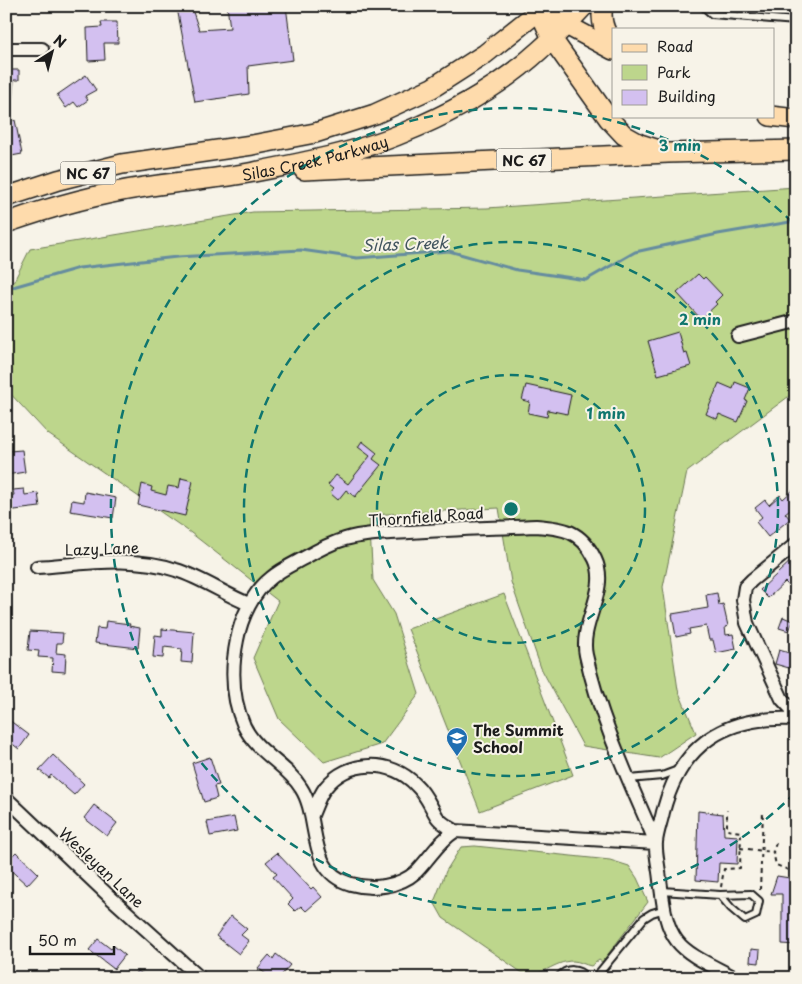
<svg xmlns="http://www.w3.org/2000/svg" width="802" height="984" font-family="'Playpen Sans',sans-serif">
	<rect width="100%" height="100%" fill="#f7f3e8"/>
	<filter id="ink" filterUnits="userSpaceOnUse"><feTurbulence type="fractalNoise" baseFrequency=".02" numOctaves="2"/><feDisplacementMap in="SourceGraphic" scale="10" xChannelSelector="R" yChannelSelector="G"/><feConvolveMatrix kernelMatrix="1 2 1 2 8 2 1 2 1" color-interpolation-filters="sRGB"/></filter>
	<g filter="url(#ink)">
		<!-- green -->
		<path fill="#bdd68c" stroke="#6c7954" d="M796 187V391L687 472 663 587 678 690 696 733 659 758 583 746 541 668 511 582 499 508 369 515 373 580 394 614 419 694 382 744 324 762 279 719 253 658 278 601 191 533 48 434 6 389V297L30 249 253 212 487 208Z
			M504 594 573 775 480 811 408 629Z
			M475 846 610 860 629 866 637 878 648 902 602 962 599 960 591 966C585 965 579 961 573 961 552 961 543 979 521 972L443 918 434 902 446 871 461 847Z"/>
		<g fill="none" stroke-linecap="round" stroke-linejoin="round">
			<!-- stream -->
			<path stroke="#658c9f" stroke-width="3" d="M6 289 79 268 177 257 301 250 357 258 449 251 517 270 586 280 635 252 718 234 796 221"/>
		</g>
		<!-- building -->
		<path fill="#d3c0f0" stroke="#1c1c1c" d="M73 6H85L82 11Z
			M182 6H191L199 30 230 28 227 6H286L293 60 248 66 249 94 195 102 177 8Z
			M101 22H117L118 43H104L105 60 88 61 87 28 102 27Z
			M6 70H19V80H14L12 105 6 104Z
			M86 75 96 90 85 96 88 100 78 107 74 102 66 108 57 95Z
			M15 120 22 154 6 157V122Z
			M698 274 703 279 705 277 722 295 715 302 717 304 701 319 677 293Z
			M678 332 684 354 687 353 691 366 658 375 648 341Z
			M735 382 750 388 745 400 747 401 738 422 719 414 717 419 706 414 719 383 733 389Z
			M526 385 571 395 567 414 548 410 547 417 528 413 530 402 522 400Z
			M362 441 377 453 373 459 381 465 355 497 346 490 338 500 330 493 333 489 328 485 336 475 348 484 370 456 358 447Z
			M22 450 25 472 6 475V455H10L9 451Z
			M181 478 193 481 185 516 138 505 142 484 152 487 151 491 166 495 168 486 179 488Z
			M24 489 25 495 38 493 40 507 6 511V496L14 495 13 490Z
			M793 490 796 493V505L785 513 790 519 768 537 756 522 762 517 755 508 765 500 769 505 780 495 783 499Z
			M85 492 116 498 113 518 70 511 72 500 84 502Z
			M795 557 796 589 793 586 791 588 785 582 768 598 760 590Z
			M717 593 719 605 723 604 728 626 725 627 726 635 733 634 736 649 716 653 713 640H709L706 626 689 629 690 634 676 637 672 614 708 608 706 595Z
			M783 617 793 621 789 631 779 628Z
			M106 621 130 624 129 626 140 628 138 648 95 643 97 628 105 629Z
			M162 629 194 632 192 663 181 662 182 649 164 647 163 658 153 657 155 635 162 636Z
			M30 631 63 633 62 643H57L56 653 66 654 65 672 52 671 53 658 38 657 39 651 28 650Z
			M779 650 796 655V670L775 664Z
			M9 720 29 735 19 749 6 739V724Z
			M53 755 84 784 74 795 51 775 49 778 39 770Z
			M210 757 219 785 214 786 217 798 204 802 192 763Z
			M94 805 117 823 107 836 84 818Z
			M698 811 723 814 724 835 738 836 737 864 719 863 718 882 696 880Z
			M234 817 237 831 210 836 207 822Z
			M16 852 38 873 27 885 6 866V862Z
			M277 853 311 889 313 887 322 897 306 911 301 906 295 911 288 904 293 899 273 877 277 874 266 862Z
			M777 876 796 879V945L782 944V894H771Z
			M231 916 247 929 241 935 249 941 239 954 216 936Z
			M98 939 111 949 114 946 125 955 114 969 89 950Z
			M751 949 760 950 759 963 750 962Z
			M276 954 290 965 279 978H271L258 968 269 955 273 959Z
			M138 971 148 978H133Z"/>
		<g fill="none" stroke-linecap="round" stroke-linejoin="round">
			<!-- lane casing -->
			<g stroke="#1c1c1c" stroke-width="10">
				<path id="lane" d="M703 6 712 14 796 21
					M629 779 662 776 678 770
					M662 891 720 895 731 908 745 920 756 915 759 901 751 894 720 895
					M558 978C567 967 578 968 587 978
					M595 978 644 918 652 913 665 909"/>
			</g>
			<!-- street casing -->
			<g stroke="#1c1c1c" stroke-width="16">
				<path id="street" d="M6 49H42
					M738 336 796 321
					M536 526C563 528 581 530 595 559 610 590 579 623 586 655 600 720 630 782 656 843L455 831C438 842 430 858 416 872 399 887 372 890 351 884 305 871 321 818 301 788 286 764 257 753 244 726 232 699 231 669 237 640 241 618 253 592 271 578 280 570 293 564 304 558 316 551 331 543 345 539 365 533 389 533 410 532 452 529 494 528 536 526Z
					M796 544 752 580 745 587 743 600 747 623 757 645 782 699 796 714
					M37 567C83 564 131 555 176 570 202 578 224 594 249 604
					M6 798 110 897 200 978
					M312 815C316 806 319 796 325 788 348 759 391 759 416 785 426 794 430 806 437 817 441 823 449 827 455 831
					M735 978C718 968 689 957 677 941 664 924 663 900 660 880 659 868 655 853 656 842 657 832 661 822 663 812 681 743 726 715 796 719"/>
			</g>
			<!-- primary casing -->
			<g stroke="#1c1c1c" stroke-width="22">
				<g id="primary">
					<path d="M603 6C600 20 604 32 613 42"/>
					<path d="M540 12 552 39 609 119 624 135 640 144 659 150"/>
					<path d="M557 20 613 50"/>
					<path d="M770 116 796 119"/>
					<path d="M304 170 668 153 796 150"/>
					<path d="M6 197 58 180 122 164 252 145 315 133 375 114 432 88 485 54 545 6"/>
					<path id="s1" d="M6 223C51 207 97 194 145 187 181 181 218 179 254 172 301 163 359 152 403 133 452 113 502 85 541 49 556 36 570 21 584 6"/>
				</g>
			</g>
			<!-- path -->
			<path stroke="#1c1c1c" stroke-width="2" stroke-dasharray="4 4" stroke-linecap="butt" d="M776 843 773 852 776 865 796 873
				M740 848 773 852
				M721 887 724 869 740 868 741 832 727 830V810
				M760 890 763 811"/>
			<!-- lane -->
			<use href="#lane" stroke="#f7f3e8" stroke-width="6"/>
			<!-- street -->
			<use href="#street" stroke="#f7f3e8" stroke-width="12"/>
			<!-- primary -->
			<use href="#primary" stroke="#fedbac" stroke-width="19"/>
		</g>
	</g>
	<!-- distance rings -->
	<g fill="none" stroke="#0f766e" stroke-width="2.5" stroke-dasharray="9 6">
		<circle cx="511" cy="509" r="134"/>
		<circle cx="511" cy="509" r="267"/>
		<path d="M795 793A401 401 0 1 1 795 225"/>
	</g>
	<!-- icons -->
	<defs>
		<g id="school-pin" transform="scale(1.125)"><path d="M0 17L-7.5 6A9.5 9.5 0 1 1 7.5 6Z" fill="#1f6fb2" stroke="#f7f3e8"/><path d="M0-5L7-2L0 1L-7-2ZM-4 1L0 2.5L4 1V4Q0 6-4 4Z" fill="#fff"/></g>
	</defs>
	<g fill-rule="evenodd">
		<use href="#school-pin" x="457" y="738"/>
	</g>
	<g text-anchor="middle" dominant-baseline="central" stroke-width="4" stroke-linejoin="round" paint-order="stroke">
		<!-- shield labels -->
		<g fill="#f7f3e8" stroke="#5e5c59" stroke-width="1">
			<rect x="496.5" y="148.5" width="55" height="23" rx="4"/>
			<rect x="60.5" y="161.5" width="55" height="23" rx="4"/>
		</g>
		<g font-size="14" font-weight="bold" fill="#1c1c1c">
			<text x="524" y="160">NC 67</text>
			<text x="88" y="173">NC 67</text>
		</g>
		<!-- street labels -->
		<g font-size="15" fill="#1c1c1c" stroke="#f7f3e8">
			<text stroke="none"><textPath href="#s1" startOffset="316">Silas Creek Parkway</textPath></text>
			<text transform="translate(426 516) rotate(-4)">Thornfield Road</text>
			<text transform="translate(102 548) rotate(-2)">Lazy Lane</text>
			<text transform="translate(102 867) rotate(43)">Wesleyan Lane</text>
		</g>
		<!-- poi labels -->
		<g font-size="15" font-weight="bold" fill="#1c1c1c" stroke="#f7f3e8" text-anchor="start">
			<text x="473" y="729">The Summit<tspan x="473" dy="17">School</tspan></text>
		</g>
		<!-- water labels -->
		<g font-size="16" font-style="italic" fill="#41545e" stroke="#f7f3e8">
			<text transform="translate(405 243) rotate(-2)">Silas Creek</text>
		</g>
	</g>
	<circle cx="511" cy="509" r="8" fill="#0f766e" stroke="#f7f3e8" stroke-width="2.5"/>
	<g font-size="15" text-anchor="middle" font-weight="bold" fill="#0f766e" stroke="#f7f3e8" stroke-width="4" stroke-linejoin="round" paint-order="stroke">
		<text x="680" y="151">3 min</text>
		<text x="700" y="325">2 min</text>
		<text x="606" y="419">1 min</text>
	</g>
	<!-- margin -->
	<rect width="802" height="984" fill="none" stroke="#f7f3e8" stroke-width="25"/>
	<rect x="12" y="12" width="777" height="959" fill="none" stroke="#1c1c1c" stroke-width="2" filter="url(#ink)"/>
	<!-- legend -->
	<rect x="612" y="28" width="162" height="90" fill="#f7f3e8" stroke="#9f9d96"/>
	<rect x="622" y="44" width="25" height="8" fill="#fedbac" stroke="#9f9d96"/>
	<text x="657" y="52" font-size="15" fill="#1c1c1c">Road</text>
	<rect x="622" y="65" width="25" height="15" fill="#bdd68c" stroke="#9f9d96"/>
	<text x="657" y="78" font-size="15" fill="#1c1c1c">Park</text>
	<rect x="622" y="90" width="25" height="15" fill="#d3c0f0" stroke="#9f9d96"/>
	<text x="657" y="102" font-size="15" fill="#1c1c1c">Building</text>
	<!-- north arrow -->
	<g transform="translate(52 52) rotate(36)" stroke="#f7f3e8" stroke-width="4" paint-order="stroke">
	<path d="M0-4L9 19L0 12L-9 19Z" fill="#1c1c1c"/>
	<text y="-8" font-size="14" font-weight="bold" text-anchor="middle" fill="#1c1c1c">N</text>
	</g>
	<!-- scale -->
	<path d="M30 946v8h84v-8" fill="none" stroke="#1c1c1c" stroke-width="2.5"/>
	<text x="38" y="946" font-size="15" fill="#1c1c1c" stroke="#f7f3e8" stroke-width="4" paint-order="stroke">50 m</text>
</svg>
